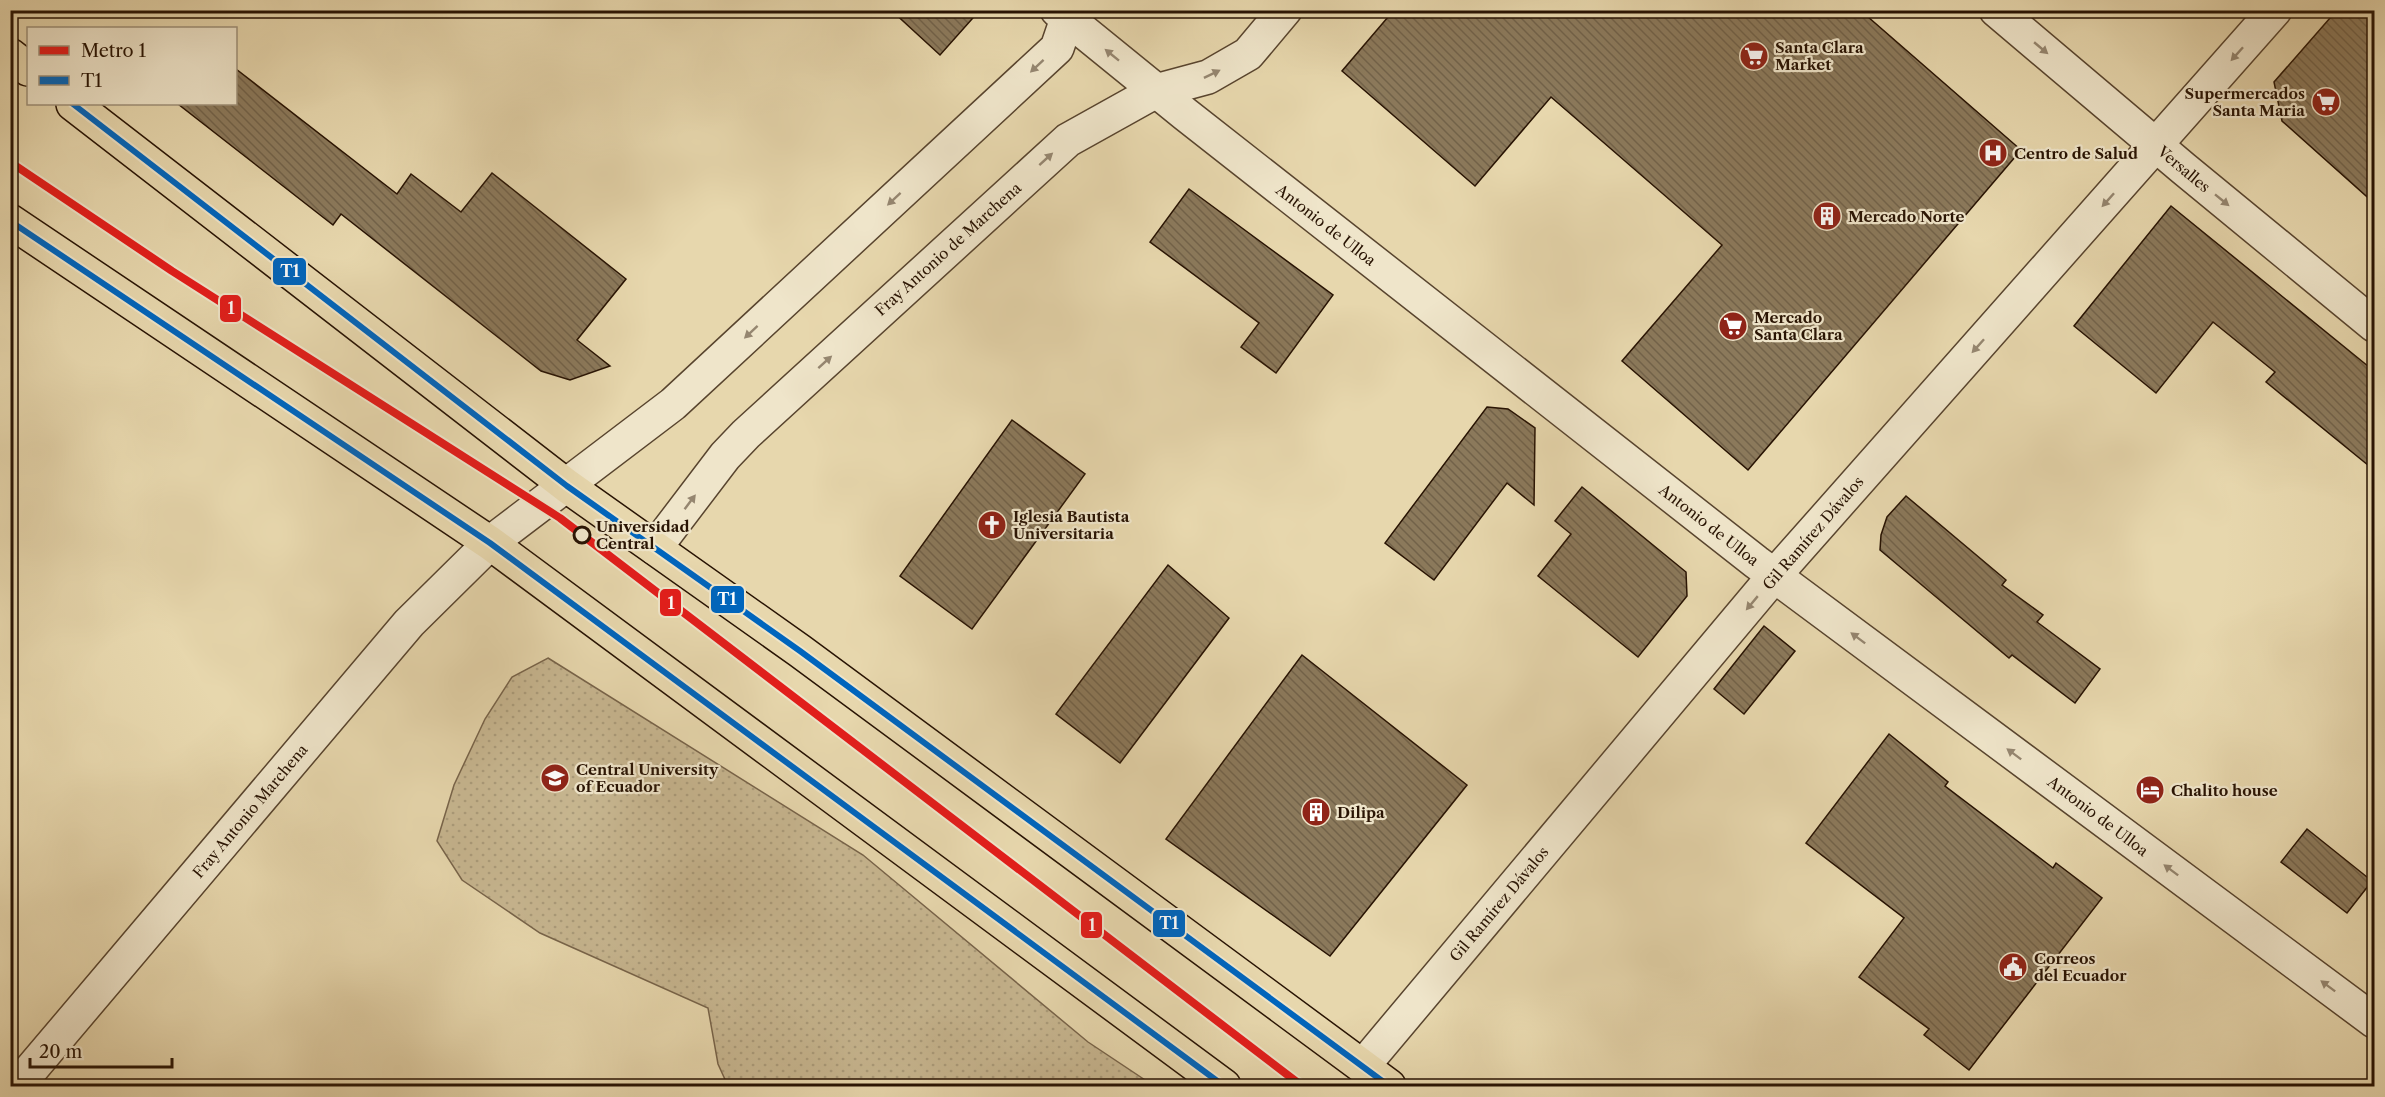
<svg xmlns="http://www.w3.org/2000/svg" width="2385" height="1097" font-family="'Libre Caslon Text',serif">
	<defs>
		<pattern id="grass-dots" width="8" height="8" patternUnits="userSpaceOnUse" patternTransform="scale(1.5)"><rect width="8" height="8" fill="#c7b690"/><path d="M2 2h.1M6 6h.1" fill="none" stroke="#ab9c7b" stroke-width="1.8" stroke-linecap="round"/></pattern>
		<pattern id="building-back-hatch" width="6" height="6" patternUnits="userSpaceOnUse" patternTransform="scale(1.5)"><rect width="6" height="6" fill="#8b795b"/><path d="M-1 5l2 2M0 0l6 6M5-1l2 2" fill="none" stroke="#726249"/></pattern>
	</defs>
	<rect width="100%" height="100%" fill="#e7d7ad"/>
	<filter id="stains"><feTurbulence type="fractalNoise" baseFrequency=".00333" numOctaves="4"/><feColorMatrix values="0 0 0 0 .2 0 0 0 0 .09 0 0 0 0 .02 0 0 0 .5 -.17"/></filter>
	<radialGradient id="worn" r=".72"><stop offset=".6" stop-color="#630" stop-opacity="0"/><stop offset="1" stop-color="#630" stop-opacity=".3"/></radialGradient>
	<!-- grass -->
	<path fill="url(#grass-dots)" stroke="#78644a" stroke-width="1.5" d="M548 658 863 855 1088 1042 1154 1086H728L718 1064 708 1008 540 933 462 880 437 841 454 785 485 719 512 677Z"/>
	<!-- building -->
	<path fill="url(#building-back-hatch)" stroke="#281303" stroke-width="1.5" d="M891 10H980L940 55Z
		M1394 10H1860L2021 150 1748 470 1622 361 1722 245 1551 97 1475 186 1342 71Z
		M2337 10H2374V203L2282 121 2274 82Z
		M236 69 397 194 411 174 461 212 492 173 626 279 577 340 610 366 570 380 541 371 341 214 333 225 178 104H236Z
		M1189 189 1333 295 1276 373 1241 347 1259 323 1150 242Z
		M2171 206 2374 371V470L2266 382 2275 372 2213 322 2156 393 2074 326Z
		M1487 407 1508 409 1535 428 1534 505 1507 483 1434 580 1385 543Z
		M1012 420 1085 474 972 629 900 576Z
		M1582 487 1686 572 1687 596 1638 657 1538 576 1571 534 1555 521Z
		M1906 496 2006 580 2002 585 2043 615 2037 622 2100 669 2075 703 2012 655 2009 658 1880 550 1881 535 1887 517Z
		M1168 565 1229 618 1120 763 1056 714Z
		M1764 626 1795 651 1744 714 1714 689Z
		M1302 655 1467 785 1330 956 1166 839Z
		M1889 734 1948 782 1945 786 2053 868 2056 863 2102 898 1969 1070 1924 1035 1929 1029 1859 977 1904 918 1806 843Z
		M2307 829 2372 881 2347 913 2281 862Z"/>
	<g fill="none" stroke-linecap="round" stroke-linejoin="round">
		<!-- minor casing -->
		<g stroke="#58442e" stroke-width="36">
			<path id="minor" d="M655 548 725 456 746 434 1068 140 1156 91 1208 77 1248 54 1285 10
				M1363 1066 1774 576 2275 10
				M17 1086 409 623 490 543 673 404 1057 48 1070 10"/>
		</g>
		<!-- tertiary casing -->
		<g stroke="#58442e" stroke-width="36">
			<path id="tertiary" d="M1057 10 1185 114 1756 562 2374 1021
				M1996 10 2183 168 2374 325"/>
		</g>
		<!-- primary casing -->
		<g stroke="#281303" stroke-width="36">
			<path id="primary" d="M10 55 28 69
				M73 104 567 486 800 651 1389 1086
				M10 221 490 543 1224 1086"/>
		</g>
		<!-- minor -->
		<use href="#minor" stroke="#efe5ca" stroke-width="33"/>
		<!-- tertiary -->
		<use href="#tertiary" stroke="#efe5ca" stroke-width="33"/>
		<!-- primary -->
		<use href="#primary" stroke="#e7d7ad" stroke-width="33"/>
		<!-- bus-1 casing -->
		<g stroke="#efe5ca" stroke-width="10">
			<path id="bus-1" d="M73 104 567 486 800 651 1389 1086
				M10 221 490 543 1224 1086"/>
		</g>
		<!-- bus-1 -->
		<use href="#bus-1" stroke="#0065bd" stroke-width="6"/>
		<!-- metro-1 casing -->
		<g stroke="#efe5ca" stroke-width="12">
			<path id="metro-1" d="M10 162 172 271 560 518 1302 1086"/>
		</g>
		<!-- metro-1 -->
		<use href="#metro-1" stroke="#e31d1b" stroke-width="8"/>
	</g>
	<!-- one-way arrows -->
	<defs><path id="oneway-solid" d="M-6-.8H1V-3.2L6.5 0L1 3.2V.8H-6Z" transform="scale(1.5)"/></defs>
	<g fill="#958670">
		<use href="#oneway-solid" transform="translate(2041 48) rotate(40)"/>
		<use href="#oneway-solid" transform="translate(2237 54) rotate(132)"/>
		<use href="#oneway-solid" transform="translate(1112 55) rotate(-141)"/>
		<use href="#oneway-solid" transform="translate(1037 66) rotate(137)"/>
		<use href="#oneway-solid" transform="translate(1212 74) rotate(-26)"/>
		<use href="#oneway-solid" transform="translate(1046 159) rotate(-42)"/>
		<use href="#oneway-solid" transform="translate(894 199) rotate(137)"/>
		<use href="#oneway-solid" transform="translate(2108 200) rotate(132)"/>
		<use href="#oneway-solid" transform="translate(2222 200) rotate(39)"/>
		<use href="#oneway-solid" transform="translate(751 332) rotate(137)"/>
		<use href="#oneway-solid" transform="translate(1978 346) rotate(132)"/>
		<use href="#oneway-solid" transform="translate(825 362) rotate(-42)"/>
		<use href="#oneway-solid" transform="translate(690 502) rotate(-53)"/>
		<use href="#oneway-solid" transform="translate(1752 603) rotate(130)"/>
		<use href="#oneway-solid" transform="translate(1858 638) rotate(-143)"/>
		<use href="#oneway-solid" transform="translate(2014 754) rotate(-143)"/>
		<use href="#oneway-solid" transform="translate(2171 870) rotate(-143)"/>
		<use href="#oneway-solid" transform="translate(2328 986) rotate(-143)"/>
	</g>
	<!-- icons -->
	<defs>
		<g id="supermarket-disc" transform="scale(1.5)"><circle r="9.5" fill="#8f2418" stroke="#efe5ca"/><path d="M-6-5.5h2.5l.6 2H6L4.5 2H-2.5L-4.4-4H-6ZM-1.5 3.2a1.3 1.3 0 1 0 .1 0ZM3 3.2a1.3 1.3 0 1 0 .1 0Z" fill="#fff"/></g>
		<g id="hospital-disc" transform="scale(1.5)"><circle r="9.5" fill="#8f2418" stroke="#efe5ca"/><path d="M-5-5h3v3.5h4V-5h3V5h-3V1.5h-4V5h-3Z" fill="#fff"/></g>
		<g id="building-disc" transform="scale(1.5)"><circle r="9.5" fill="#8f2418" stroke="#efe5ca"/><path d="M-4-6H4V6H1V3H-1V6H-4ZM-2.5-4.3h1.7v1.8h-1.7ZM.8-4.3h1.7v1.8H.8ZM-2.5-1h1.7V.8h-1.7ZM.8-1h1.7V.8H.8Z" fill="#fff"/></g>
		<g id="church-disc" transform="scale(1.5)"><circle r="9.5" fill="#8f2418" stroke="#efe5ca"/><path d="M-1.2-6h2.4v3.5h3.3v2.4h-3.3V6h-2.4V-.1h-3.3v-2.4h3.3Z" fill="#fff"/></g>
		<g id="university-disc" transform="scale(1.5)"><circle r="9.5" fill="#8f2418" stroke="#efe5ca"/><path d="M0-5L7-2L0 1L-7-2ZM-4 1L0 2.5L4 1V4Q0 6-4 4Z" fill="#fff"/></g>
		<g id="hotel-disc" transform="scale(1.5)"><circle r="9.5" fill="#8f2418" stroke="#efe5ca"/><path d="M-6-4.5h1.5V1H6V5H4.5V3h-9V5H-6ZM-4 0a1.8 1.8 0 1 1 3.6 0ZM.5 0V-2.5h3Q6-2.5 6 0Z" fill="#fff"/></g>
		<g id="civic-disc" transform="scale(1.5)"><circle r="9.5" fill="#8f2418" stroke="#efe5ca"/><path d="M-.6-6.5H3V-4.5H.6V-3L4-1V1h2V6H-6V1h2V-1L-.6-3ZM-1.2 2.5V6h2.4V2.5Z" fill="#fff"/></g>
	</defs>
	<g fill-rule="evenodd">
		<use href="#supermarket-disc" x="1754" y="56"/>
		<use href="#supermarket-disc" x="2326" y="102"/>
		<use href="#hospital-disc" x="1993" y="153"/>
		<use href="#building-disc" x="1827" y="216"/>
		<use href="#supermarket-disc" x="1733" y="326"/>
		<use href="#church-disc" x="992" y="525"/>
		<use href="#university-disc" x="555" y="778"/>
		<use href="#hotel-disc" x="2150" y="790"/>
		<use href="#building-disc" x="1316" y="812"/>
		<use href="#civic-disc" x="2013" y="967"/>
	</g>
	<!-- markers -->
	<circle fill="#efe5ca" stroke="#281303" stroke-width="3" cx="582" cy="535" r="8"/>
	<g text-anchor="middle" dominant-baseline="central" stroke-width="4.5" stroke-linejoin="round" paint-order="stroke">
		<!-- poi labels -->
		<g font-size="15" font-weight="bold" fill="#281303" stroke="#efe5ca" text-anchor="start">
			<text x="1775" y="47">Santa Clara<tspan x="1775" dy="17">Market</tspan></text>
			<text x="2305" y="93" text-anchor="end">Supermercados<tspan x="2305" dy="17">Santa Maria</tspan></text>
			<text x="2014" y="153">Centro de Salud</text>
			<text x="1848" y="216">Mercado Norte</text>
			<text x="1754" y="317">Mercado<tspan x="1754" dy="17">Santa Clara</tspan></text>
			<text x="1013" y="516">Iglesia Bautista<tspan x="1013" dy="17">Universitaria</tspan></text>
			<text x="576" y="769">Central University<tspan x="576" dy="17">of Ecuador</tspan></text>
			<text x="2171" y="790">Chalito house</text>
			<text x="1337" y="812">Dilipa</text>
			<text x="2034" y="958">Correos<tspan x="2034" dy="17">del Ecuador</tspan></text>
		</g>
		<!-- street labels -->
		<g font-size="15" fill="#281303" stroke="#efe5ca">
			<text transform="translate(2184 169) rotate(40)">Versalles</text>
			<text transform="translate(1326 225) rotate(38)">Antonio de Ulloa</text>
			<text transform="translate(948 249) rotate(-42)">Fray Antonio de Marchena</text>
			<text transform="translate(1709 525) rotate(38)">Antonio de Ulloa</text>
			<text transform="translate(1813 533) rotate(-49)">Gil Ramírez Dávalos</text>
			<text transform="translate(250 811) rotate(-50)">Fray Antonio Marchena</text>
			<text transform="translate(2098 816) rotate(37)">Antonio de Ulloa</text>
			<text transform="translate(1499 904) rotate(-50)">Gil Ramírez Dávalos</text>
		</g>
		<!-- stop labels -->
		<g font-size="15" font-weight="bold" fill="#281303" stroke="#efe5ca" text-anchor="start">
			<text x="596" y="526">Universidad<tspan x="596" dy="17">Central</tspan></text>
		</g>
	</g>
	<g stroke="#efe5ca" stroke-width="2">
		<rect x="272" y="257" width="35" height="29" rx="6" fill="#0065bd"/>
		<rect x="219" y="294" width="23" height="29" rx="6" fill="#e31d1b"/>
		<rect x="710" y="585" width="35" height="29" rx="6" fill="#0065bd"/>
		<rect x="659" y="588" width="23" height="29" rx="6" fill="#e31d1b"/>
		<rect x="1152" y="909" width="34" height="29" rx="6" fill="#0065bd"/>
		<rect x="1080" y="911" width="23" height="28" rx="6" fill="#e31d1b"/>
	</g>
	<g font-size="16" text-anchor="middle" font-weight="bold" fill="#fff">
		<text x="290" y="277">T1</text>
		<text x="231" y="314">1</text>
		<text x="727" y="605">T1</text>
		<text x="671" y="609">1</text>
		<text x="1169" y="929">T1</text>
		<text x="1092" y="931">1</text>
	</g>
	<!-- margin -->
	<rect width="2385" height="1097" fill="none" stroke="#e7d7ad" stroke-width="36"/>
	<rect x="12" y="12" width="2361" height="1073" fill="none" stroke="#281303" stroke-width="3"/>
	<rect x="18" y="18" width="2349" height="1061" fill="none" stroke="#281303" stroke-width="1.5"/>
	<!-- legend -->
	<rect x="27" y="27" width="210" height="78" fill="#efe5ca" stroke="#9f917a" stroke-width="1.5"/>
	<rect x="39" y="46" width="30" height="9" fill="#e31d1b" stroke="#9f917a" stroke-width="1.5"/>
	<text x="81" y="57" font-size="18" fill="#281303">Metro 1</text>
	<rect x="39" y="76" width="30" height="9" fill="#0065bd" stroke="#9f917a" stroke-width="1.5"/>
	<text x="81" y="87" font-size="18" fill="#281303">T1</text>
	<!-- scale -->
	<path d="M30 1058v9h142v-9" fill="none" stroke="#281303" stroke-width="3"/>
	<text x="39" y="1058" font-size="18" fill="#281303" stroke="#efe5ca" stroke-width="4.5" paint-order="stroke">20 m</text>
	<rect width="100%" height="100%" filter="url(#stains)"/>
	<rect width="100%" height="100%" fill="url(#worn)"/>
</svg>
